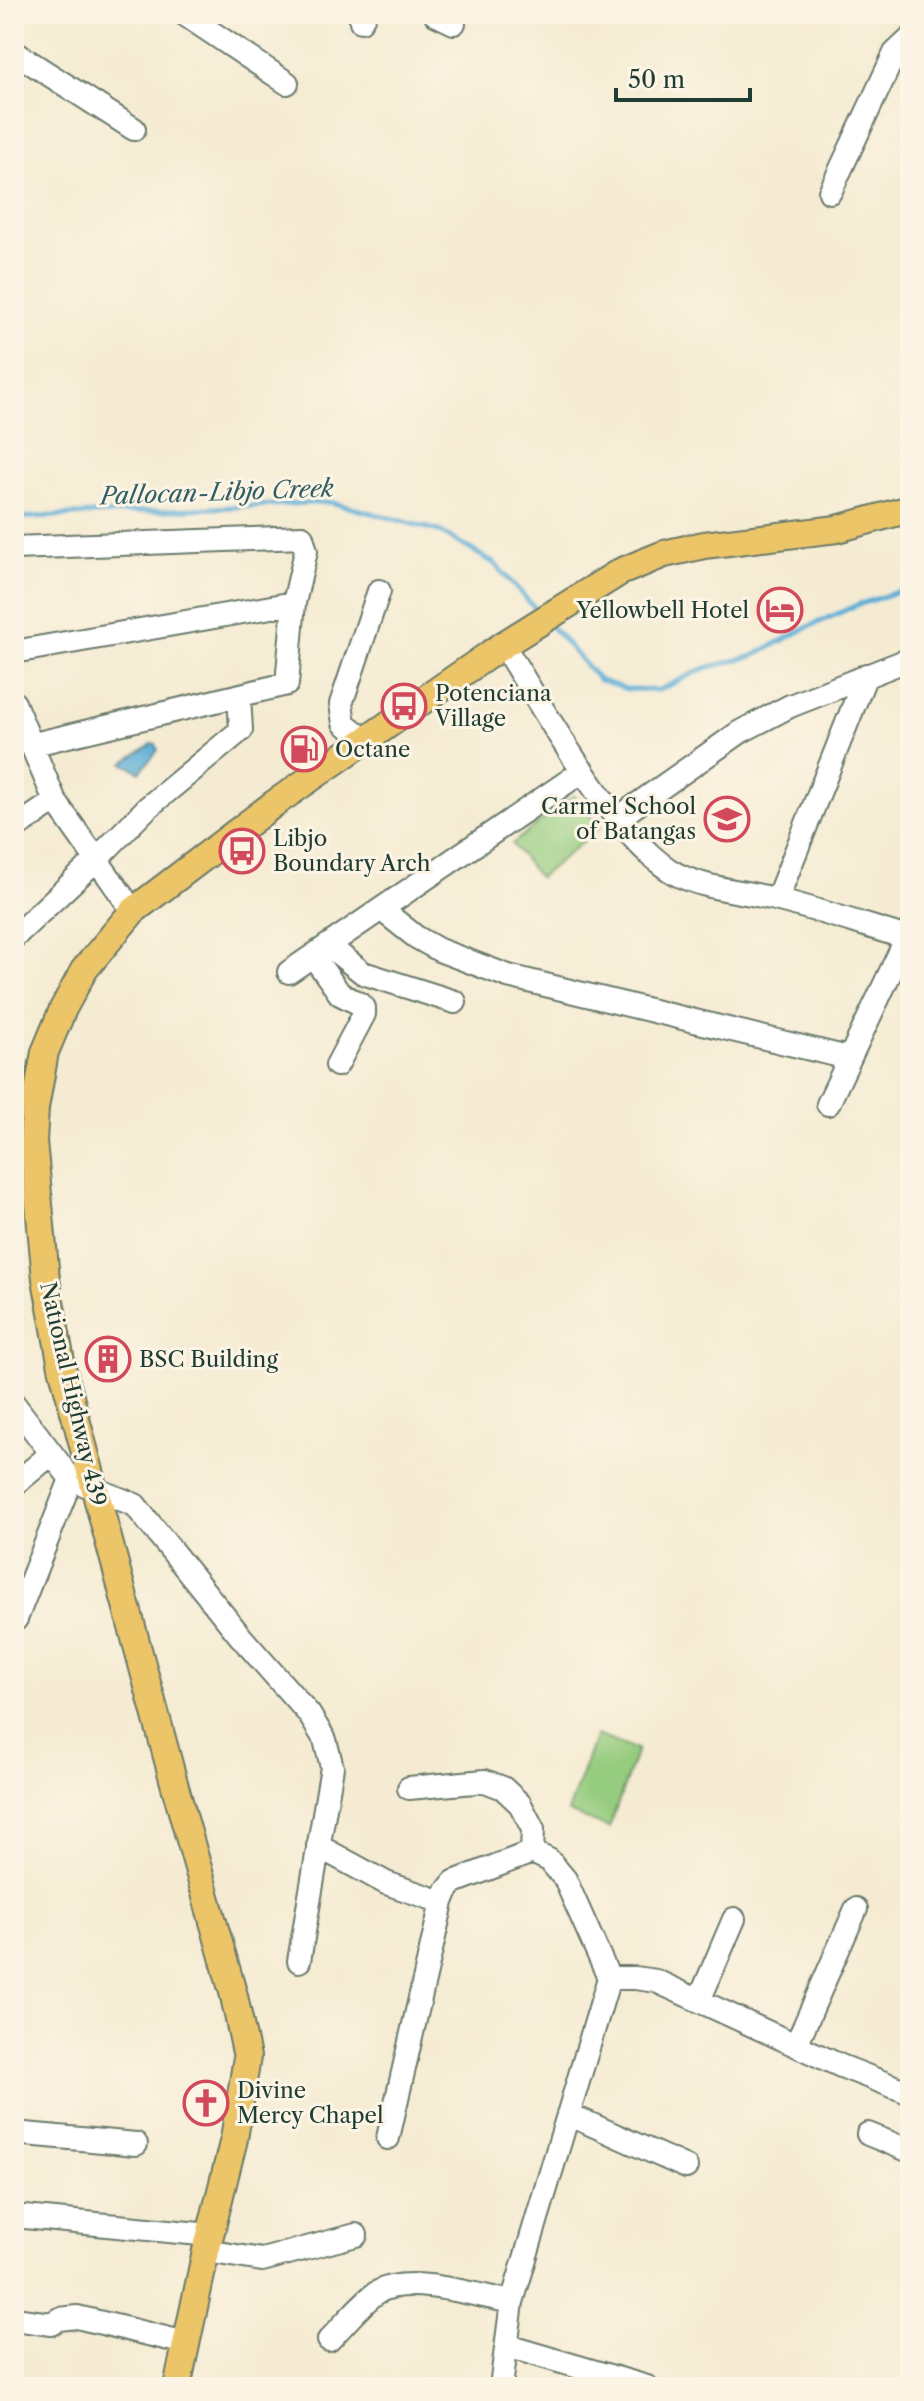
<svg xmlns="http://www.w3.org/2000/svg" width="924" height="2401" font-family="'Libre Caslon Text',serif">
	<rect width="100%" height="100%" fill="#fcf5e5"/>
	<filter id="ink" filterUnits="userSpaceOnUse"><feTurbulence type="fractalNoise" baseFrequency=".0125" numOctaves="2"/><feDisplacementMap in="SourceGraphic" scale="16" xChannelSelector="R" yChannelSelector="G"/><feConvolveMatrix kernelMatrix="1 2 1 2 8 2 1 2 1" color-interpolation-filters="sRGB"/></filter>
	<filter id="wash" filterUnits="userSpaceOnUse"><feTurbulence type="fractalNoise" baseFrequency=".006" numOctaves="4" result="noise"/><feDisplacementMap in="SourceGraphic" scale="32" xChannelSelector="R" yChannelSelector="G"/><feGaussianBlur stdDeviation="1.8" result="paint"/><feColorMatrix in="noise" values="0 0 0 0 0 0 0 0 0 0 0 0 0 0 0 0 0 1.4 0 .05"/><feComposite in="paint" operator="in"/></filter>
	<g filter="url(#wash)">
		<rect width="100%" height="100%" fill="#f5ebd2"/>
		<!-- green -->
		<path fill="#96cc7f" stroke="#5a845a" stroke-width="2" d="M574 795 600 827 539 878 512 844Z
			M596 1735 637 1750 609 1828 568 1812Z"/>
		<!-- water -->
		<path fill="#5badd6" stroke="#3d7585" stroke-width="2" d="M152 744H156L158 750 140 772 123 763Z"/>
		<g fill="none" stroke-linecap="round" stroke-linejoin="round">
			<!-- stream -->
			<path stroke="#5badd6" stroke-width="5" d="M14 518 330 502 439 531 494 563 538 612
				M550 625 599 680 626 689 659 690 705 668 753 656 808 627 857 605 910 588"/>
		</g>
	</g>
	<g filter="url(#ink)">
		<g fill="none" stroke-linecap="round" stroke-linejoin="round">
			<!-- minor casing -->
			<g stroke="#6a7a6b" stroke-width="26">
				<path id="minor" d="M184 14 287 83
					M435 14 454 23
					M361 21 365 14
					M14 52 134 129
					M830 192 895 53 910 39
					M14 548 302 537 306 551 294 603 287 684 30 745
					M503 645C541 704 618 845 678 875 710 890 745 891 779 900 822 911 864 925 907 938
					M14 652 294 603
					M14 703 55 801 133 911
					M365 740 344 723 341 704 379 591
					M618 818 740 732 790 706 910 659
					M14 829 55 801
					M777 899 866 675
					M382 910 416 937 439 950 508 976 848 1058
					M14 937 95 861 147 808 241 730 239 696
					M329 946 363 973 455 1002
					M313 956 340 994 360 1004 364 1008V1014L337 1065
					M289 972 583 771
					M828 1104 910 931
					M14 1155 33 1141
					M14 1404 71 1479 135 1505 241 1637 309 1714 325 1740 332 1767 299 1961
					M14 1485 51 1454
					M16 1619 71 1479
					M409 1788 485 1781 503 1788 520 1804 533 1829 532 1852
					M318 1846 386 1883 442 1902
					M699 2001 734 1919
					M796 2045 856 1909
					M568 2114 686 2167
					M14 2133 136 2144
					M868 2134 910 2151
					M388 2138 442 1902 446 1892 454 1882 532 1852 549 1860 565 1879 609 1978
					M14 2216 210 2235
					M206 2251 262 2260 356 2235
					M14 2319 51 2324 59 2319 77 2317 186 2343
					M329 2340C341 2328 365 2299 378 2292 409 2274 478 2296 512 2302
					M507 2346 647 2387
					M501 2387 512 2302 609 1978H635L656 1981 841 2066 910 2093"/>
			</g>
			<!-- major casing -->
			<g stroke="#6a7a6b" stroke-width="30">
				<path id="major" d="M177 2387 206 2251 234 2139 247 2057 234 1996 174 1783 62 1367 46 1279 33 1141 35 1108 45 1052 63 1009 84 970 133 911 275 803 503 645 620 572 664 554 704 545 837 529 910 509"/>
			</g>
			<!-- minor -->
			<use href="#minor" stroke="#fff" stroke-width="22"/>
			<!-- major -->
			<use href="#major" stroke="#edc569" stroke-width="26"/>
		</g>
	</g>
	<!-- icons -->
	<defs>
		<g id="hotel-ring" transform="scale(2.3)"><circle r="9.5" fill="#fcf5e5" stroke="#d1495b" stroke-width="1.5"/><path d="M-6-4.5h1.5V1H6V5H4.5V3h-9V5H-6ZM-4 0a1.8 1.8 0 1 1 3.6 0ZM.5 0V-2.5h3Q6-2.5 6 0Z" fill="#d1495b"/></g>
		<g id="bus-ring" transform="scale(2.3)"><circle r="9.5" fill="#fcf5e5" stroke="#d1495b" stroke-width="1.5"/><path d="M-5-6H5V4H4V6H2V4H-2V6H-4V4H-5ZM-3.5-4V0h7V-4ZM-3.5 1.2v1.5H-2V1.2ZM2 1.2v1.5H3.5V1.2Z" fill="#d1495b"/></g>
		<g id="fuel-ring" transform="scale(2.3)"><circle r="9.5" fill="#fcf5e5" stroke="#d1495b" stroke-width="1.5"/><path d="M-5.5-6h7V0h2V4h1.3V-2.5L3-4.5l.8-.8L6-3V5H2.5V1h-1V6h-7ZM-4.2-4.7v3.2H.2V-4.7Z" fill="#d1495b"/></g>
		<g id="school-ring" transform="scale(2.3)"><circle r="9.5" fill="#fcf5e5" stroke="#d1495b" stroke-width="1.5"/><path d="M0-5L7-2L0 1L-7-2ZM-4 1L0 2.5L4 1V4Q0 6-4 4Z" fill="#d1495b"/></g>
		<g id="building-ring" transform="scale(2.3)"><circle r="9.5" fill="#fcf5e5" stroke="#d1495b" stroke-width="1.5"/><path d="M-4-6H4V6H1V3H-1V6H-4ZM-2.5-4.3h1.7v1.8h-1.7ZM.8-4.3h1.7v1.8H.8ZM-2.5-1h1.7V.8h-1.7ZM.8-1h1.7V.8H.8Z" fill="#d1495b"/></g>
		<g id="church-ring" transform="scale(2.3)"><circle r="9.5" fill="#fcf5e5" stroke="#d1495b" stroke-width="1.5"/><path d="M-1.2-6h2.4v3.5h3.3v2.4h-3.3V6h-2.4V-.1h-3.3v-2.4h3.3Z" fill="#d1495b"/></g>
	</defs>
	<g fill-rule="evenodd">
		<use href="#hotel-ring" x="780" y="610"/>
		<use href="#bus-ring" x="404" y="706"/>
		<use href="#fuel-ring" x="304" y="749"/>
		<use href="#school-ring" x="727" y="819"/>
		<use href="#bus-ring" x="242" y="851"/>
		<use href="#building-ring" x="108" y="1359"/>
		<use href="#church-ring" x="206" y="2103"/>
	</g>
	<g text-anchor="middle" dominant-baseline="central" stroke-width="6" stroke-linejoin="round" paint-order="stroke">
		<!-- poi labels -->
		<g font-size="22" fill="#1f3d34" stroke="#fcf5e5" text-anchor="start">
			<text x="749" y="610" text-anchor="end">Yellowbell Hotel</text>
			<text x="435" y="693">Potenciana<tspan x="435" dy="25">Village</tspan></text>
			<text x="335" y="749">Octane</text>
			<text x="696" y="806" text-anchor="end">Carmel School<tspan x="696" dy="25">of Batangas</tspan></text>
			<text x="273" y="838">Libjo<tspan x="273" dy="25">Boundary Arch</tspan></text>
			<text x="139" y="1359">BSC Building</text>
			<text x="237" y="2090">Divine<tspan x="237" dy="25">Mercy Chapel</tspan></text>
		</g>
		<!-- street labels -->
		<g font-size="22" fill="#1f3d34" stroke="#fcf5e5">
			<text transform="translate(73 1394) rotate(77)">National Highway 439</text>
		</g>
		<!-- water labels -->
		<g font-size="24" font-style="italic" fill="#315f65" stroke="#fcf5e5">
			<text transform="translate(217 492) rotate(-2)">Pallocan-Libjo Creek</text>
		</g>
	</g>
	<!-- margin -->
	<rect width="924" height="2401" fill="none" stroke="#fcf5e5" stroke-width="48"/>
	<!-- scale -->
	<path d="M616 88v12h134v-12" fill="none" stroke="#1f3d34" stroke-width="4"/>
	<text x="628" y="88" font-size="24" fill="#1f3d34" stroke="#fcf5e5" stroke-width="6" paint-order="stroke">50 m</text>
</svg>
